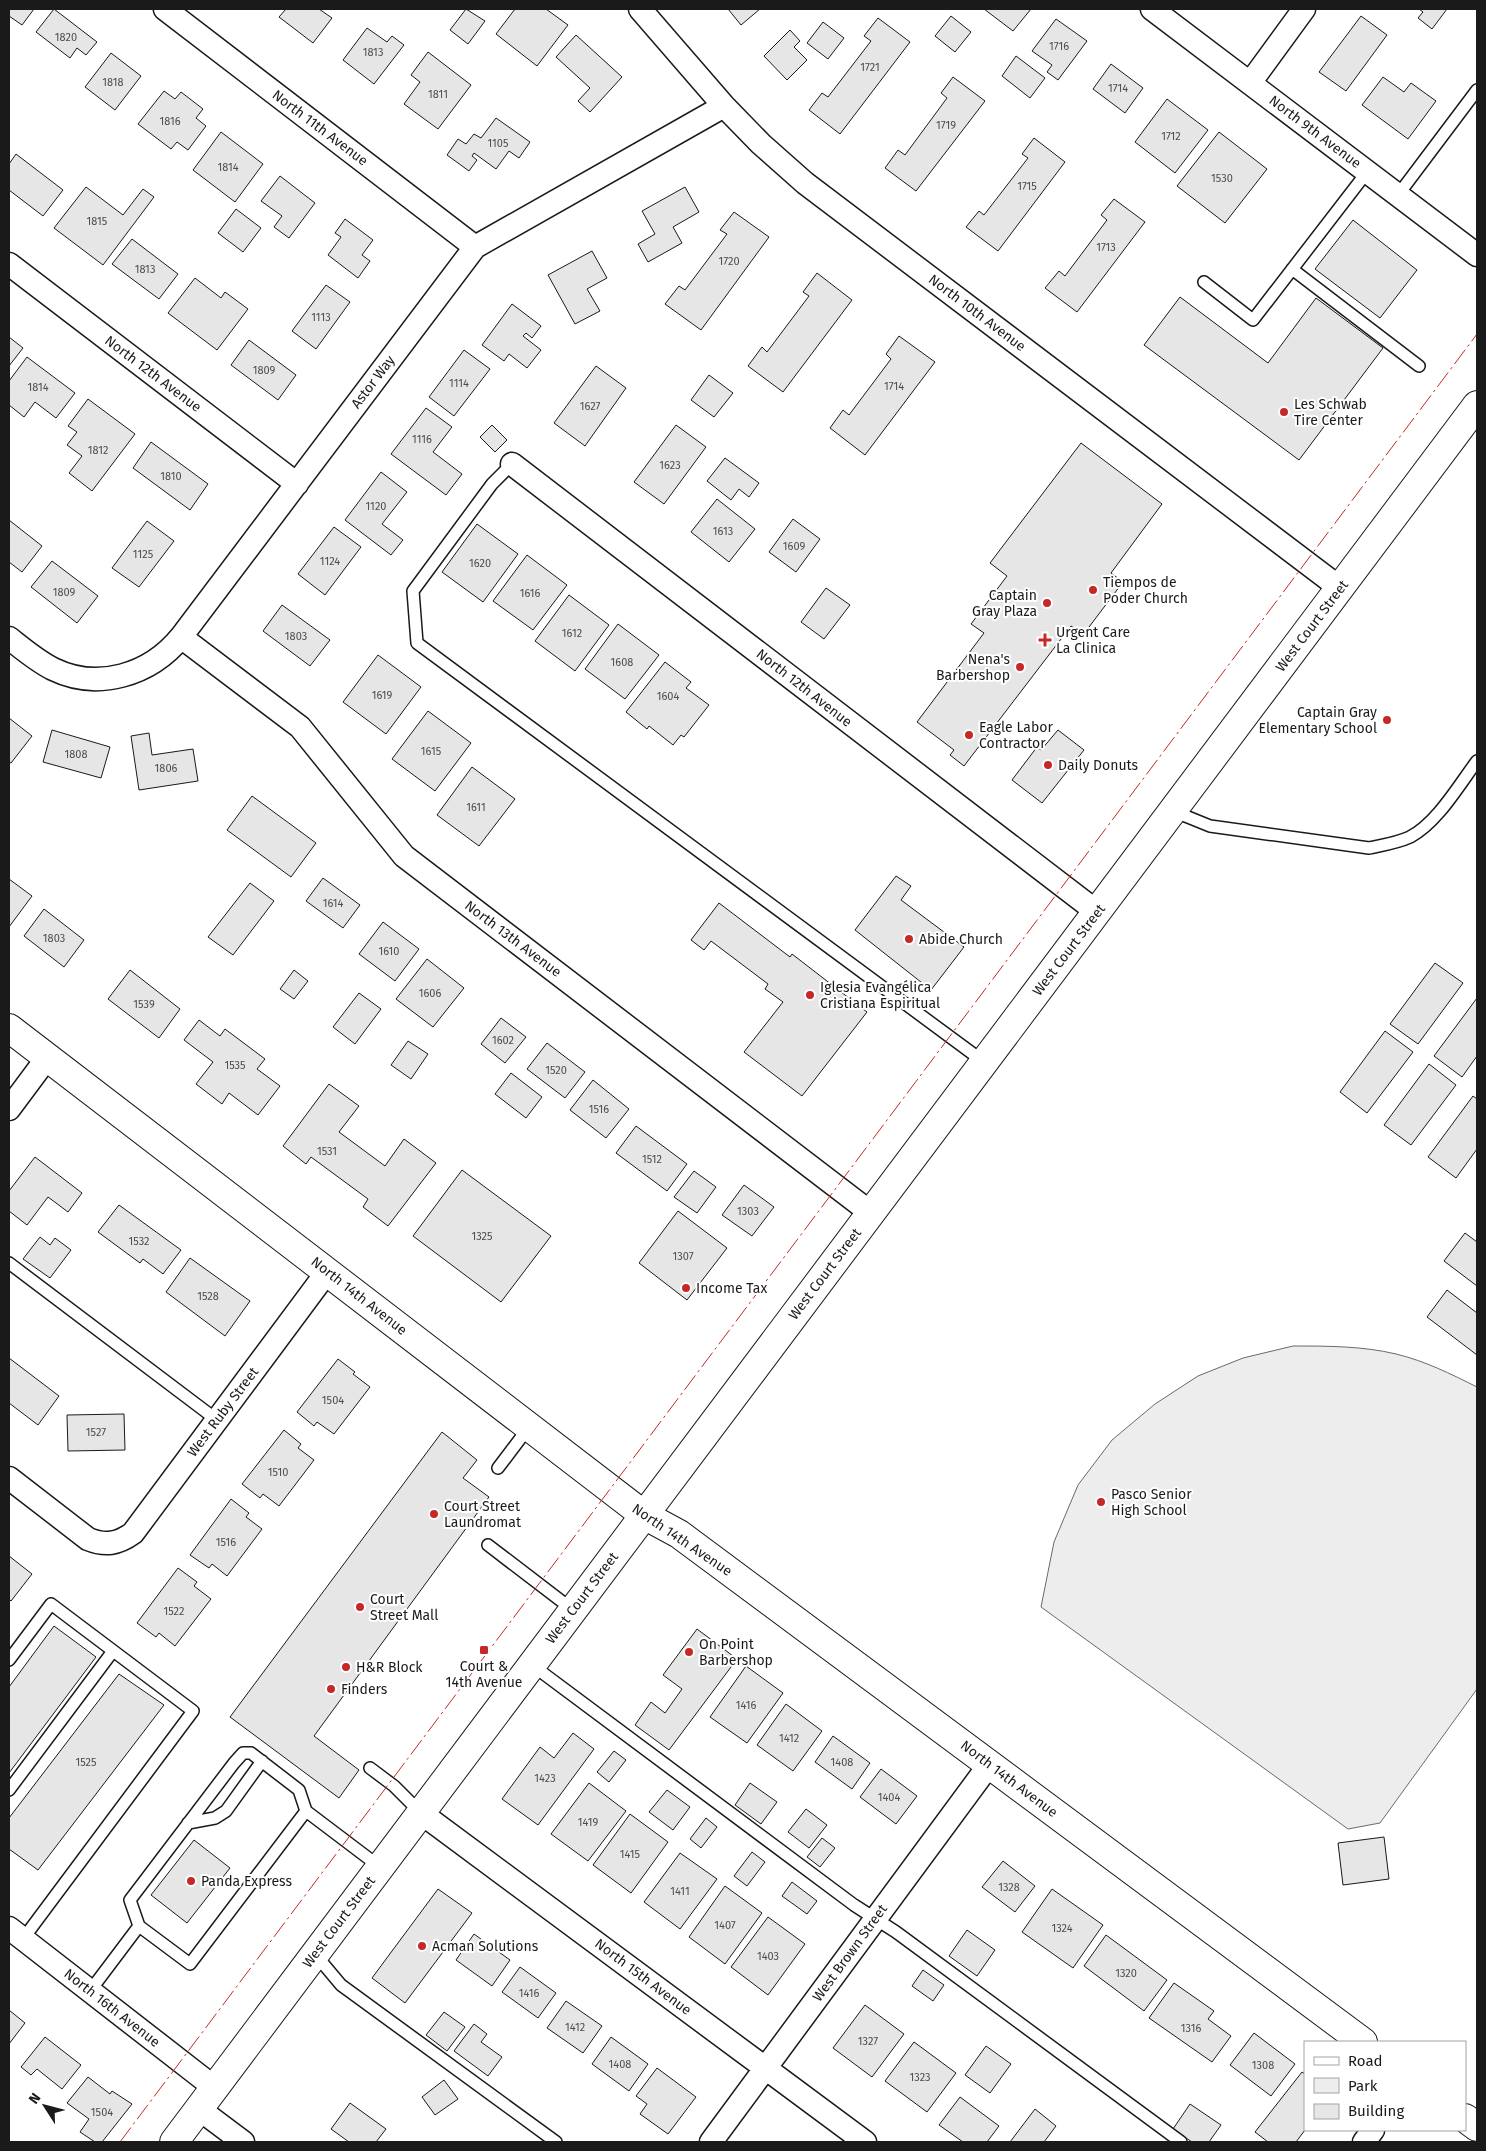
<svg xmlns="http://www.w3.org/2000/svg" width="1486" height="2151" font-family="'Fira Sans',sans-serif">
	<rect width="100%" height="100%" fill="#fff"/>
	<!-- green -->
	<path fill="#ededed" stroke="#6a6a6a" d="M1293 1346C1327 1346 1363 1346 1396 1354 1425 1361 1451 1374 1477 1387V1689L1380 1823 1348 1829 1041 1607 1054 1542 1078 1485 1112 1440 1155 1404 1198 1376 1243 1358Z"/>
	<!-- building -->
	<path fill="#e6e6e6" stroke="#1a1a1a" d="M9 9H34L22 25 9 16Z
		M54 9 97 42 86 55 77 48 70 58 36 32Z
		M286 9H319L332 18 313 43 279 17Z
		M466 9 485 21 468 44 450 30Z
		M515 9H546L568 25 537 66 496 34Z
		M728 9H760L741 25Z
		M984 9H1031L1013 31Z
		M1419 9H1447L1432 29 1418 18 1423 12Z
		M951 16 971 32 955 52 935 36Z
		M1361 16 1387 35 1346 91 1319 72Z
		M878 18 910 42 840 134 809 110 822 93 828 97 871 41 864 36Z
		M1056 19 1087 41 1058 80 1047 72 1052 65 1032 51Z
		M823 22 844 38 828 59 807 43Z
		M367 28 387 42 392 36 404 45 374 84 343 60Z
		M790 30 800 41 794 47 807 60 787 80 764 56Z
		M576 35 622 77 590 112 578 101 590 88 556 57Z
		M428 52 471 85 438 129 404 104 420 82 411 75Z
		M111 53 141 76 115 110 85 87Z
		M1016 56 1045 78 1030 98 1002 76Z
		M1111 64 1143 88 1125 113 1093 89Z
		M953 77 985 101 916 191 885 168 898 150 905 155 947 98 941 93Z
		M1383 77 1404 92 1411 83 1436 101 1408 139 1362 105Z
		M164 91 175 99 181 92 203 109 196 118 206 126 188 150 177 142 171 149 138 124Z
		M1167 99 1208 130 1175 173 1135 142Z
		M496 118 530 142 519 158 509 151 496 169 474 153 472 156 477 160 469 171 447 155 458 139 466 144 474 134 481 138Z
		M221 132 263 164 235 202 193 170Z
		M1219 132 1267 169 1225 223 1177 186Z
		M1034 138 1065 162 998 251 966 227 979 211 984 215 1028 158 1022 154Z
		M16 154 63 190 43 216 9 190V164Z
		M280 176 315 203 289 238 274 227 282 216 261 201Z
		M86 187 123 215 143 189 154 197 103 265 54 228Z
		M685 187 699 212 673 227 682 243 648 262 638 244 655 234 642 211Z
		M1114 199 1145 222 1077 312 1045 288 1059 271 1065 276 1107 220 1101 215Z
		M236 209 261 228 243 252 218 233Z
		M734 212 769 237 701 330 665 304 679 286 685 290 727 234 720 230Z
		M345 219 373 240 362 255 370 261 358 278 328 255 341 237 335 233Z
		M1353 220 1417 270 1380 318 1315 269Z
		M132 239 178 274 159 299 112 264Z
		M592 251 607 278 587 289 600 311 575 324 548 275Z
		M817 273 852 300 783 392 748 366 762 347 767 352 809 296 803 292Z
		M195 278 221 298 225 292 248 309 217 350 168 313Z
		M326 285 350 302 316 349 292 331Z
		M1180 297 1268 363 1316 298 1383 348 1299 460 1144 345Z
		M512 304 541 326 532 338 526 333 523 336 541 350 527 368 509 354 504 361 482 345Z
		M899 336 935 362 865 455 830 428 843 410 849 415 891 359 886 354Z
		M9 337 23 348 9 366Z
		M249 340 296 375 278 400 231 365Z
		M464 350 490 369 454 416 429 397Z
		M27 357 75 393 56 418 35 402 24 417 9 405V381Z
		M596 366 626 388 585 446 554 423Z
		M709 375 733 393 714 417 691 400Z
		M88 399 135 434 92 491 69 473 82 456 67 445 77 432 68 426Z
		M426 408 452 427 433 452 462 474 446 495 391 454Z
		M492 425 507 440 495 452 480 437Z
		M676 425 706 447 664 504 634 482Z
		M151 442 208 484 190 510 133 468Z
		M1081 443 1162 504 1111 573 1123 582 1083 635 1071 626 964 766 950 755 954 750 917 722 984 633 971 624 1007 576 990 563Z
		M725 458 759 483 749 497 739 489 731 500 707 481Z
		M381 472 407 492 382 524 403 540 391 555 345 520Z
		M717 499 755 529 729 562 691 532Z
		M793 519 820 539 796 572 769 552Z
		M9 520 42 546 22 572 9 562Z
		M147 521 174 541 139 587 112 568Z
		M477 524 518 554 483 602 442 572Z
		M334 527 361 547 325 595 298 574Z
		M527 555 567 585 533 630 493 601Z
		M52 561 98 596 77 623 31 587Z
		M826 588 850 605 824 639 801 622Z
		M569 595 609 625 575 671 535 641Z
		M282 605 330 640 310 666 263 631Z
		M618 624 659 655 625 699 585 669Z
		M378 655 421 687 386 734 343 702Z
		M665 662 691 682 686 688 709 705 684 737 681 735 673 745 649 726 647 729 626 712Z
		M428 711 471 743 435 791 392 759Z
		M9 718 32 736 11 763 9 762Z
		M52 730 110 747 101 778 43 762Z
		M1058 730 1084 750 1042 803 1012 780 1037 747 1041 750Z
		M149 733 152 755 193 749 198 781 139 790 131 736Z
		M472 767 515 799 479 846 437 815Z
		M252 796 316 843 291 877 227 830Z
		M896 876 911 886 901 900 964 947 931 990 855 930Z
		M323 878 360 905 343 928 306 901Z
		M9 879 32 896 9 927Z
		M250 883 274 901 233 955 208 937Z
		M719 903 790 957 792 954 867 1012 802 1096 744 1052 783 1002 765 989 768 984 711 941 704 950 691 940Z
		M44 909 84 940 64 967 24 936Z
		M383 922 419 949 395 981 359 954Z
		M427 959 464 988 433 1027 396 999Z
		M1435 963 1463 983 1418 1044 1390 1024Z
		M130 970 180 1009 159 1038 108 999Z
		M294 970 308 981 294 999 280 989Z
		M359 993 381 1009 355 1044 333 1027Z
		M1477 998V1056L1462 1077 1434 1056Z
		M501 1018 526 1037 505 1063 481 1044Z
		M199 1020 220 1036 225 1029 265 1059 257 1069 280 1086 258 1115 229 1093 222 1104 196 1084 213 1062 184 1040Z
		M1385 1031 1413 1052 1367 1113 1340 1092Z
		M408 1041 428 1054 411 1079 391 1065Z
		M547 1043 585 1072 565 1098 527 1069Z
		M1429 1064 1456 1085 1411 1145 1384 1125Z
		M511 1073 542 1097 526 1118 495 1094Z
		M593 1080 629 1109 606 1138 570 1110Z
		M329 1084 359 1106 339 1132 385 1166 404 1139 436 1163 388 1226 363 1207 368 1199 311 1157 306 1164 283 1146Z
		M1473 1096 1477 1099V1149L1456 1178 1428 1157Z
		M636 1126 687 1164 667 1191 616 1153Z
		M35 1157 82 1193 68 1212 48 1197 27 1225 9 1211V1191Z
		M462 1170 551 1236 501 1302 413 1236Z
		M694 1171 716 1187 697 1213 674 1197Z
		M744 1185 774 1207 752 1236 722 1215Z
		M119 1205 181 1250 163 1274 143 1259 140 1263 98 1232Z
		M678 1211 727 1248 687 1300 639 1263Z
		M1465 1233 1477 1242V1286L1444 1261Z
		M40 1237 50 1245 55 1238 71 1250 50 1278 23 1259Z
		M190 1258 250 1301 225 1336 166 1292Z
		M1447 1290 1477 1313V1355L1427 1317Z
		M9 1358 59 1396 38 1425 9 1403Z
		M338 1359 355 1372 353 1374 370 1387 334 1434 317 1422 314 1426 297 1412Z
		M124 1414 125 1450 68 1451 67 1415Z
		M284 1430 301 1444 298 1448 314 1460 279 1506 263 1494 260 1498 242 1484Z
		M442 1432 477 1460 463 1478 489 1497 314 1736 359 1770 339 1798 230 1717Z
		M231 1499 249 1513 246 1517 262 1529 227 1576 212 1564 209 1568 190 1555Z
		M9 1556 32 1574 11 1601 9 1599Z
		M178 1568 197 1582 194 1586 211 1599 175 1646 159 1633 156 1637 137 1623Z
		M54 1626 96 1657 9 1773V1687Z
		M697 1629 737 1659 669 1750 635 1725 651 1702 665 1713 682 1689 663 1675Z
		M746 1666 783 1693 747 1743 710 1717Z
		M119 1674 164 1705 38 1870 9 1849V1818Z
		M786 1704 822 1731 793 1771 757 1745Z
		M573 1733 594 1749 538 1825 502 1799 540 1747 554 1758Z
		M833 1736 870 1763 852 1789 815 1762Z
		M614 1751 626 1760 609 1782 597 1772Z
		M881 1769 917 1796 896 1824 860 1797Z
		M589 1783 626 1811 588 1861 551 1834Z
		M750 1783 777 1802 761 1824 735 1805Z
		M667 1790 690 1807 673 1830 649 1812Z
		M806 1809 827 1825 809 1848 788 1832Z
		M630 1814 668 1842 631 1893 593 1865Z
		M706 1818 717 1827 701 1848 690 1839Z
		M1384 1837 1389 1879 1343 1885 1338 1843Z
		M822 1838 835 1848 820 1867 807 1857Z
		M194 1840 230 1868 187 1923 151 1895Z
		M752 1852 765 1862 747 1886 734 1876Z
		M680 1853 717 1879 680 1929 644 1902Z
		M1003 1861 1035 1886 1015 1912 982 1887Z
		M792 1882 817 1901 807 1914 782 1896Z
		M725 1886 762 1913 725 1964 689 1937Z
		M438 1889 472 1913 405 2003 372 1978Z
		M1052 1889 1103 1925 1073 1968 1022 1932Z
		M768 1917 805 1944 768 1995 731 1967Z
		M967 1930 995 1950 977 1976 949 1956Z
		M474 1934 510 1960 492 1986 456 1960Z
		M1106 1935 1167 1980 1144 2011 1084 1966Z
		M520 1967 556 1993 538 2018 502 1992Z
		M923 1970 944 1985 933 2001 912 1986Z
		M1174 1983 1214 2011 1208 2019 1231 2036 1212 2062 1149 2018Z
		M566 2001 602 2026 583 2053 547 2028Z
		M865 2005 904 2034 872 2077 833 2048Z
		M9 2010 25 2023 9 2044Z
		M444 2012 465 2027 447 2051 426 2035Z
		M474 2024 487 2034 481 2042 502 2057 488 2076 454 2051Z
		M1254 2033 1295 2064 1271 2096 1230 2065Z
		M45 2037 81 2065 62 2089 37 2069 31 2075 21 2067Z
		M611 2037 648 2064 629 2091 592 2064Z
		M914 2042 956 2073 927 2112 885 2081Z
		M986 2046 1011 2064 990 2093 965 2075Z
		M657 2068 696 2097 668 2134 640 2114 647 2104 636 2096Z
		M1302 2072 1305 2074V2130L1296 2142H1268L1255 2132Z
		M88 2077 110 2094 112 2091 132 2104 102 2142H95L80 2132 89 2119 67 2103Z
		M444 2080 458 2099 435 2115 422 2097Z
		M960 2097 999 2126 987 2142H963L939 2125Z
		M350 2103 386 2129 376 2142H349L331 2129Z
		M1190 2104 1221 2125 1209 2142H1192L1173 2129Z
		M1035 2109 1056 2126 1044 2142H1010Z"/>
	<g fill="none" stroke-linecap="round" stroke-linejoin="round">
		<!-- service casing -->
		<g stroke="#1a1a1a" stroke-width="14">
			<path id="service" d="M1398 195 1477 90
				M1292 269 1419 366
				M1204 282 1253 320 1367 172
				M512 464 492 484 413 591 417 643 984 1062
				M1173 811 1210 826 1369 848C1383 845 1397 843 1410 837 1437 823 1459 785 1477 761
				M9 1263 217 1420
				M498 1468 529 1427
				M488 1545 573 1610
				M9 1660 51 1604 193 1711 23 1939
				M532 1665 854 1905 896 1932 1181 2142
				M370 1768 394 1786 421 1813
				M9 1790 113 1651
				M188 1823 215 1818 226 1811 262 1761
				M139 1926 130 1900 234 1763 243 1753H251L299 1790 306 1811
				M315 1954 341 1985 556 2142
				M90 1991 139 1926 190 1964 306 1811 380 1867"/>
		</g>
		<!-- minor casing -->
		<g stroke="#1a1a1a" stroke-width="25">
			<path id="minor" d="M165 9 475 247
				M640 9 724 106 761 144 805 183 1340 588
				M1152 9 1477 255
				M1250 83 1304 9
				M9 264 297 484
				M512 464 1097 912
				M181 637 300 727 404 856 871 1213
				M9 638C23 649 37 661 53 669 98 691 150 675 181 637L475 247 724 106
				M9 1109 47 1058
				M9 1478 88 1539C105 1546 118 1544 133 1533L327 1272
				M421 1813 865 2142
				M9 1928 215 2088
				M199 2109 243 2142
				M711 2142 989 1765
				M1364 2142 1373 2130"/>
		</g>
		<!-- tertiary casing -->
		<g stroke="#1a1a1a" stroke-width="30">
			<path id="tertiary" d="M9 1028 644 1515 679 1534 1363 2042
				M1465 2118 1477 2127"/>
		</g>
		<!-- secondary casing -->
		<g stroke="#1a1a1a" stroke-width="30">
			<path id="secondary" d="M174 2142 1477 405"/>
		</g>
		<!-- service -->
		<use href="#service" stroke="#fff" stroke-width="11"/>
		<!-- minor -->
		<use href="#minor" stroke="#fff" stroke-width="22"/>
		<!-- tertiary -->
		<use href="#tertiary" stroke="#fff" stroke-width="28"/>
		<!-- secondary -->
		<use href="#secondary" stroke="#fff" stroke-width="28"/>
		<!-- power -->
		<path stroke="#c62828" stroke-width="1" stroke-dasharray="18 4 2.5 4" stroke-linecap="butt" d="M120 2142 1477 334"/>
	</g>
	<!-- markers -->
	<g fill="#c62828" stroke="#fff" stroke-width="2">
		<circle cx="1284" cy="412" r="5"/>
		<circle cx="1093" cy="590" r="5"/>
		<circle cx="1047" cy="603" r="5"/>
		<path d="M1042.5 632.5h5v5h5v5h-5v5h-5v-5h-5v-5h5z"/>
		<circle cx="1020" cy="667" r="5"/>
		<circle cx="1387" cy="720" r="5"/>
		<circle cx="969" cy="735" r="5"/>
		<circle cx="1048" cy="765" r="5"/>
		<circle cx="909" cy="939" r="5"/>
		<circle cx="810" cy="995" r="5"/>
		<circle cx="686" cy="1288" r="5"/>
		<circle cx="1101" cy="1502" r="5"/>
		<circle cx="434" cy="1514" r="5"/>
		<circle cx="360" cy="1607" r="5"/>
		<rect x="479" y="1645" width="10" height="10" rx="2.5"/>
		<circle cx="689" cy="1652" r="5"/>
		<circle cx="346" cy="1667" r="5"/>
		<circle cx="331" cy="1689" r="5"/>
		<circle cx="191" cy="1881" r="5"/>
		<circle cx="422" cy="1946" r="5"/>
	</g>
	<g text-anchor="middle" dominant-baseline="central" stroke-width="4" stroke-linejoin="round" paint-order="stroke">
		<!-- number labels -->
		<g font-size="11" fill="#4d4d4d">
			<text x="66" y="37">1820</text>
			<text x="1059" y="46">1716</text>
			<text x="373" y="52">1813</text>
			<text x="870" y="67">1721</text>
			<text x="113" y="82">1818</text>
			<text x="1118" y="88">1714</text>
			<text x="438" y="94">1811</text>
			<text x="170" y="121">1816</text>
			<text x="946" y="125">1719</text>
			<text x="1171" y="136">1712</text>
			<text x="498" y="143">1105</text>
			<text x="228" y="167">1814</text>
			<text x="1222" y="178">1530</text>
			<text x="1027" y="186">1715</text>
			<text x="97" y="221">1815</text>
			<text x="1106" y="247">1713</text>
			<text x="729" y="261">1720</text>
			<text x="145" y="269">1813</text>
			<text x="321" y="317">1113</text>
			<text x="264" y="370">1809</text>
			<text x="459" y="383">1114</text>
			<text x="894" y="386">1714</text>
			<text x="38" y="387">1814</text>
			<text x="590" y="406">1627</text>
			<text x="422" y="439">1116</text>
			<text x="98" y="450">1812</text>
			<text x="670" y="465">1623</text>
			<text x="171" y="476">1810</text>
			<text x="376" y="506">1120</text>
			<text x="723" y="531">1613</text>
			<text x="794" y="546">1609</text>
			<text x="143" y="554">1125</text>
			<text x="330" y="561">1124</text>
			<text x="480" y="563">1620</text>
			<text x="64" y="592">1809</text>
			<text x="530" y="593">1616</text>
			<text x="572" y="633">1612</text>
			<text x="296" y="636">1803</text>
			<text x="622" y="662">1608</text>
			<text x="382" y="695">1619</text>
			<text x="668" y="696">1604</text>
			<text x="431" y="751">1615</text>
			<text x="76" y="754">1808</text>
			<text x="166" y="768">1806</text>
			<text x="476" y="807">1611</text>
			<text x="333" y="903">1614</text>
			<text x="54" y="938">1803</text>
			<text x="389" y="951">1610</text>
			<text x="430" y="993">1606</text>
			<text x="144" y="1004">1539</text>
			<text x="503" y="1040">1602</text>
			<text x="235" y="1065">1535</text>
			<text x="556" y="1070">1520</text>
			<text x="599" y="1109">1516</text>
			<text x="327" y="1151">1531</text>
			<text x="652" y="1159">1512</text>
			<text x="748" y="1211">1303</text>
			<text x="482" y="1236">1325</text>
			<text x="139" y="1241">1532</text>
			<text x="683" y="1256">1307</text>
			<text x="208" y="1296">1528</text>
			<text x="333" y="1400">1504</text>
			<text x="96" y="1432">1527</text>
			<text x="278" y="1472">1510</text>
			<text x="226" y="1542">1516</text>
			<text x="174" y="1611">1522</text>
			<text x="746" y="1705">1416</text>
			<text x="789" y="1738">1412</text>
			<text x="86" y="1762">1525</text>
			<text x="842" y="1762">1408</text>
			<text x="545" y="1778">1423</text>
			<text x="889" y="1797">1404</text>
			<text x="588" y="1822">1419</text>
			<text x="630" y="1854">1415</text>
			<text x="1009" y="1887">1328</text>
			<text x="680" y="1891">1411</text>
			<text x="725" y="1925">1407</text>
			<text x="1062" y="1928">1324</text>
			<text x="768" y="1956">1403</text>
			<text x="1126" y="1973">1320</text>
			<text x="529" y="1993">1416</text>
			<text x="575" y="2027">1412</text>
			<text x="1191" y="2028">1316</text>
			<text x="868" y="2041">1327</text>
			<text x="620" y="2064">1408</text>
			<text x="1263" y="2065">1308</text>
			<text x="920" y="2077">1323</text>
			<text x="102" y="2112">1504</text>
		</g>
		<!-- street labels -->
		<g font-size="14" fill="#1a1a1a" stroke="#fff">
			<text transform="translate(320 128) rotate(37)">North 11th Avenue</text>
			<text transform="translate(1315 132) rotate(37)">North 9th Avenue</text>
			<text transform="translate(977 313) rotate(37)">North 10th Avenue</text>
			<text transform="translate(153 374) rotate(37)">North 12th Avenue</text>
			<text transform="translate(373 382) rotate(-53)">Astor Way</text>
			<text transform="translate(1312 626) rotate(-53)">West Court Street</text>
			<text transform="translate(804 688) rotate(38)">North 12th Avenue</text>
			<text transform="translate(513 939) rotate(37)">North 13th Avenue</text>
			<text transform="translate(1069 950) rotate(-53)">West Court Street</text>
			<text transform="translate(825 1274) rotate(-53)">West Court Street</text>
			<text transform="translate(359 1296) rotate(38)">North 14th Avenue</text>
			<text transform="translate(223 1412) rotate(-53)">West Ruby Street</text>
			<text transform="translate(682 1540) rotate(34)">North 14th Avenue</text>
			<text transform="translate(582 1598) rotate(-53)">West Court Street</text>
			<text transform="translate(1009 1779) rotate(37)">North 14th Avenue</text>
			<text transform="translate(339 1922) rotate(-53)">West Court Street</text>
			<text transform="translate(850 1953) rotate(-54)">West Brown Street</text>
			<text transform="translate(643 1977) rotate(37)">North 15th Avenue</text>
			<text transform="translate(112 2008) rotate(38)">North 16th Avenue</text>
		</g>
		<!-- poi labels -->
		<g font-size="14" fill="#1a1a1a" stroke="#fff" text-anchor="start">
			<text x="1294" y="404">Les Schwab<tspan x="1294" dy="16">Tire Center</tspan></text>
			<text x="1103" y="582">Tiempos de<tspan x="1103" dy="16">Poder Church</tspan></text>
			<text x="1037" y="595" text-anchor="end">Captain<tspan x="1037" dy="16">Gray Plaza</tspan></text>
			<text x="1056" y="632">Urgent Care<tspan x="1056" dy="16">La Clinica</tspan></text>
			<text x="1010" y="659" text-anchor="end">Nena's<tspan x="1010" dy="16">Barbershop</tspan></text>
			<text x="1377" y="712" text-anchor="end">Captain Gray<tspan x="1377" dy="16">Elementary School</tspan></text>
			<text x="979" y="727">Eagle Labor<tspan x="979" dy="16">Contractor</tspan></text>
			<text x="1058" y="765">Daily Donuts</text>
			<text x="919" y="939">Abide Church</text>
			<text x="820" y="987">Iglesia Evangélica<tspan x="820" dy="16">Cristiana Espiritual</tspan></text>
			<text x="696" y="1288">Income Tax</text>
			<text x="1111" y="1494">Pasco Senior<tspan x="1111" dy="16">High School</tspan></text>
			<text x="444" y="1506">Court Street<tspan x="444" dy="16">Laundromat</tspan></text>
			<text x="370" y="1599">Court<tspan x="370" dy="16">Street Mall</tspan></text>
			<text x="699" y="1644">On Point<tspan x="699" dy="16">Barbershop</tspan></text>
			<text x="484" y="1666" text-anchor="middle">Court &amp;<tspan x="484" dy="16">14th Avenue</tspan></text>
			<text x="356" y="1667">H&amp;R Block</text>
			<text x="341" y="1689">Finders</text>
			<text x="201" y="1881">Panda Express</text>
			<text x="432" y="1946">Acman Solutions</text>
		</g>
	</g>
	<!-- border -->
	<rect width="1486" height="2151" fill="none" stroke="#1a1a1a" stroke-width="20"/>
	<!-- legend -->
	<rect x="1304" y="2041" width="162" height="90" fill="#ffffff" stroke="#a3a3a3"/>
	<rect x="1314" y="2057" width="25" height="8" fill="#ffffff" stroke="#a3a3a3"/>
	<text x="1348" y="2066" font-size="15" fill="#1a1a1a">Road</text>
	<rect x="1314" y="2078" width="25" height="15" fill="#ededed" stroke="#a3a3a3"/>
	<text x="1348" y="2091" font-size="15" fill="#1a1a1a">Park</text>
	<rect x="1314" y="2104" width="25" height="15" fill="#e6e6e6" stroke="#a3a3a3"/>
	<text x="1348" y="2116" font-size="15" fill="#1a1a1a">Building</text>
	<!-- north arrow -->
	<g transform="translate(45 2106) rotate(306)" stroke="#ffffff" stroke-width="4" paint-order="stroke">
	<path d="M0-4L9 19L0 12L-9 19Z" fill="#1a1a1a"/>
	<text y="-8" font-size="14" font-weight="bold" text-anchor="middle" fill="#1a1a1a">N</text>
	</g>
</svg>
